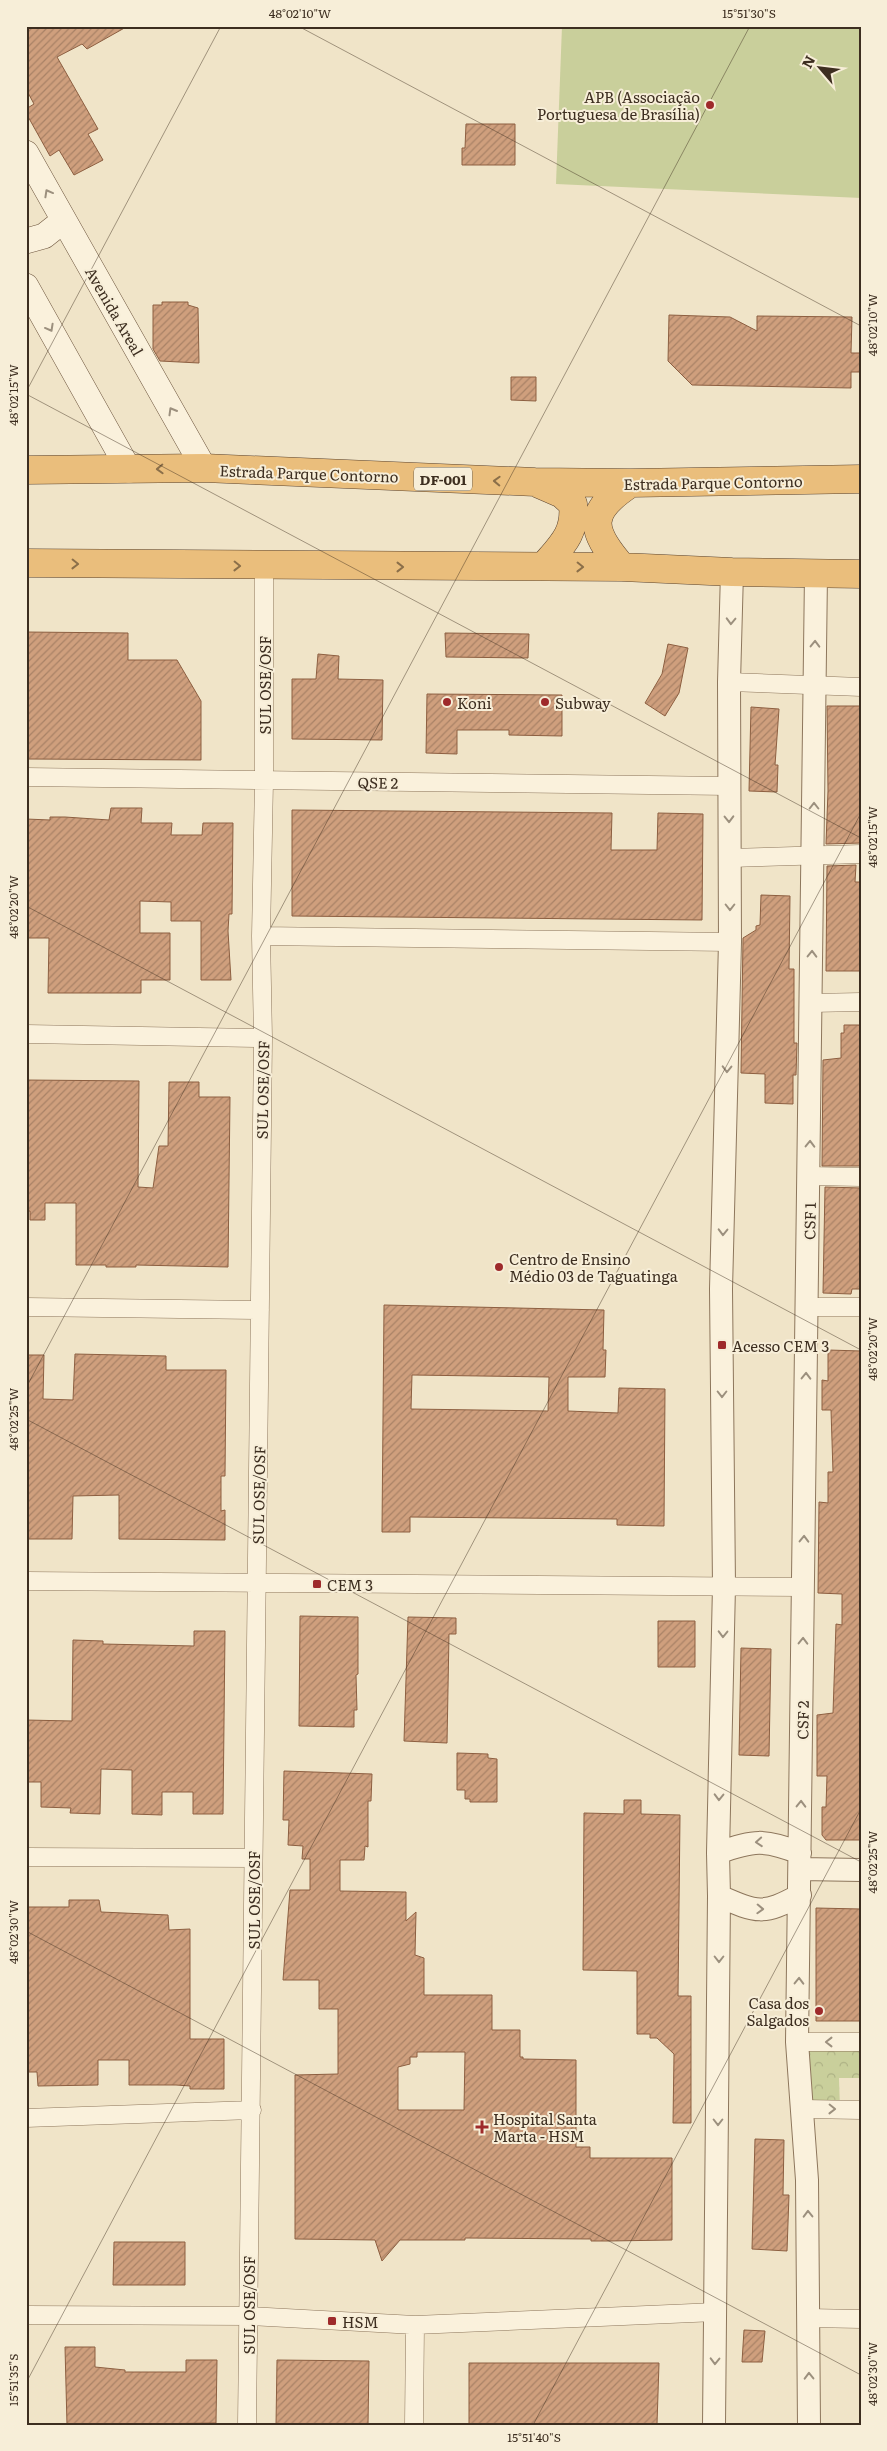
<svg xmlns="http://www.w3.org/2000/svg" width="887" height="2451" font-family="Literata,serif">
	<defs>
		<pattern id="park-crowns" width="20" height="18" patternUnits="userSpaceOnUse" patternTransform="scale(1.25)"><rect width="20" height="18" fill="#c9cf9b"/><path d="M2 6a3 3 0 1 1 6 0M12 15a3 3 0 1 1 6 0" fill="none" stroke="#aeb285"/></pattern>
		<pattern id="building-hatch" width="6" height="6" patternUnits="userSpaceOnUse" patternTransform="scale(1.25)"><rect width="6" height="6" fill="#cf9f7d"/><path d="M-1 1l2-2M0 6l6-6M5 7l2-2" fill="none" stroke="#a98266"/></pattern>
	</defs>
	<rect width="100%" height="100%" fill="#f0e4c8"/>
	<!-- park -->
	<path fill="url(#park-crowns)" d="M798 2045 861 2046V2078H839L840 2109H803Z"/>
	<!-- pitch -->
	<path fill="#c9cf9b" d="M562 26H861V198L556 184Z"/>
	<!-- building -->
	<path fill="url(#building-hatch)" stroke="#8d5f41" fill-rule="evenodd" d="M26 26H128L87 49 82 44 57 57 98 129 88 134 103 160 74 175 59 150 50 156 26 113V109L34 104 26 89Z
		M466 124H515V165H462V148H465Z
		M162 302H188V305L198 308 199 363 160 361 153 349V305H162Z
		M669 315 730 317 757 331V316L852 317 851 353H861V372H851V388L692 385 668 361Z
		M511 377H536V401L511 400Z
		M26 632 128 633V660H177L201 701V760L26 759Z
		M445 633 529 634 528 658 446 657Z
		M668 644 688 648 679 693 665 716 645 703 662 674Z
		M318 654 339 656 338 679 383 680 382 740 292 739V679H316Z
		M427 694 562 695V736L509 735V730H457V754L426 753Z
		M827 706H861V843L826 844 828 791Z
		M751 707 779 709 775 765H778L777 792 749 791Z
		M111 808H142L141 823H172L171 835H202L203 823H233L232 914H229L228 931 231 980H201V921H171V902L140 901V933H170V980H141V993H48L49 938H26V819L50 820V817H65L109 820Z
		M292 810 612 813 611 850H657L658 813 703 814 702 920 292 916Z
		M856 865 855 882H861V971H826L827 866Z
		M761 895 790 896 789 969H794V1043H797L796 1075H793V1104L765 1103V1074L741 1073 743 938 756 930V926L760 925Z
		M844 1025H859L861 1031V1166H822L823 1060 841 1058V1033H844Z
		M26 1080 139 1081 138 1187 153 1188 159 1146H168L169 1082H199V1097H230L228 1267 136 1265V1267H106V1265H76V1203H45V1220H30V1211H26Z
		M825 1187 861 1188V1289H852L851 1294 823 1293Z
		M384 1305 604 1310 603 1350H606L605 1377H568V1411L618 1413 619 1388 665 1389 664 1526 617 1525V1519L410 1517V1532H382ZM412 1375 549 1377 548 1411 411 1409Z
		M828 1350 861 1351V1840H826L822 1835V1807H826L827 1776H817V1715L833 1713 836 1624 842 1625V1594L818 1593 819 1502 828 1503V1472H833L831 1410H822V1380L828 1381Z
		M75 1354 166 1356V1370H226L225 1476H221V1511L225 1510V1540L119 1539V1495L73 1496 72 1539H26V1355H44L43 1399 73 1400Z
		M300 1616 358 1617V1674L356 1675 357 1710H354V1727L299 1726Z
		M408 1617 456 1618V1634H449L447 1743 404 1741Z
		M658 1621H695V1667H658Z
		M194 1631H225L223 1814H193V1792H162V1815L132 1814V1770L101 1769 100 1814 70 1813 71 1808 41 1807V1782H26V1720L72 1721 73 1640 103 1641V1644L194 1646Z
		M741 1648 771 1649 769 1756 739 1755Z
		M457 1753 488 1754V1758L497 1759V1802H470V1799H465V1790H457Z
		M284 1771 372 1774 371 1801H368V1847L365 1846 364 1860H340V1891L406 1892V1921L416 1912 415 1955 424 1958V1995H492V2030H520V2057H523V2059L576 2060V2147H590V2158H672V2240L608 2241H591V2239L465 2238V2240H400L382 2261 375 2240 295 2239V2075L338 2074V2009H319V1980H283L290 1890H310V1859H302L303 1846 288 1845 289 1820H283ZM417 2052H465L464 2110H398V2067L410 2064V2057H417Z
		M624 1800H641V1814L680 1815 678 1996H691V2123H673L674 2054 657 2038H650V2034H637V1971L583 1970 584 1813 624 1814Z
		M69 1900H99L101 1912 168 1915 169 1930 190 1929V2039H224V2089H190V2086L176 2085H129V2060H98V2085L38 2086 37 2072H26V1907H69Z
		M816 1908 861 1909V2021H816Z
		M755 2139 784 2140 783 2195H789L787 2251 752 2249Z
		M114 2242H185V2285H113Z
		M744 2330 765 2331 762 2362H742Z
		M65 2347H95V2367L125 2370V2372H186V2360H217L216 2423 67 2425Z
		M277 2360 369 2361 368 2425H276Z
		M469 2363H659L657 2424 469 2425Z"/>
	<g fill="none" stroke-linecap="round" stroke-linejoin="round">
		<!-- minor casing -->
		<g stroke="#8d765c" stroke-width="19">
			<path id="minor" d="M729 682 861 687
				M26 777 729 786
				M730 858 861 854
				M261 936 730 942
				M811 1003 861 1002
				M26 1034 263 1038
				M809 1176 861 1177
				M26 1307 260 1310
				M807 1307H861
				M26 1581 803 1587
				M26 1857 253 1858
				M797 2042H861
				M803 2109 861 2110
				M26 2118 252 2110
				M26 2315 248 2316 415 2325 716 2312
				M808 2318 861 2319
				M247 2425 263 1038 261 936 264 781V566
				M414 2425 415 2325"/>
		</g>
		<!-- tertiary casing -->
		<g stroke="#8d765c" stroke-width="24">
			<path id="tertiary" d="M718 1853C753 1840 765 1839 800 1853
				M801 1869 861 1870
				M719 1896C758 1913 763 1915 800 1895
				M714 2425 719 1896 718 1853 724 1586 721 1289 730 942 729 682 732 572
				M809 2425 807 2180 797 2042 816 574"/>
		</g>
		<!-- secondary casing -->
		<g stroke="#6f573f" stroke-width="26">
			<path id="secondary" d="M26 153 204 468
				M26 241 44 236 63 221
				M26 286 129 470"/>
		</g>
		<!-- trunk casing -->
		<g stroke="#5b4430" stroke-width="29">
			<path id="trunk" d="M26 470 204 468 535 482 631 483 861 479
				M539 484 562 494 573 504C576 533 562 545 544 566
				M26 563 622 567 732 572 861 574
				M622 567C589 529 587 512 631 483"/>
		</g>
		<!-- minor -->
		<use href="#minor" stroke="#faf1dc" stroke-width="18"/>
		<!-- tertiary -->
		<use href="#tertiary" stroke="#faf1dc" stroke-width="22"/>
		<!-- secondary -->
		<use href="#secondary" stroke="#faf1dc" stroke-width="25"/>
		<!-- trunk -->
		<use href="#trunk" stroke="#eabe7c" stroke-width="28"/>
	</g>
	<!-- one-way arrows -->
	<defs><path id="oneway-chevron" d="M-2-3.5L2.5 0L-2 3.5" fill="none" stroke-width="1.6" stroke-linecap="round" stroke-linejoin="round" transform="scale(1.25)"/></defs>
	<g stroke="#9c907e">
		<use href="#oneway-chevron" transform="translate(48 193) rotate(-119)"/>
		<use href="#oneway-chevron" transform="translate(50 328) rotate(61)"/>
		<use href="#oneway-chevron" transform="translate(172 411) rotate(-120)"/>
		<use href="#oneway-chevron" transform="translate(731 621) rotate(92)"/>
		<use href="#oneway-chevron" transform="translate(815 644) rotate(-89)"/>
		<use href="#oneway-chevron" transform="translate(814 806) rotate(-90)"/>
		<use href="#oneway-chevron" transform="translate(729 819) rotate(89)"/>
		<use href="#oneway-chevron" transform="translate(730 907) rotate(90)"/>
		<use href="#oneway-chevron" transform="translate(812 954) rotate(-89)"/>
		<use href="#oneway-chevron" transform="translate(727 1069) rotate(91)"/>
		<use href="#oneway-chevron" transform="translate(810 1144) rotate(-89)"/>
		<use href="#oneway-chevron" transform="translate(723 1232) rotate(91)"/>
		<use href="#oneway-chevron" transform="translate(806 1376) rotate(-89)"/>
		<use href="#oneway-chevron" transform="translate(722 1394) rotate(90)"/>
		<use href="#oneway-chevron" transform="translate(804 1539) rotate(-89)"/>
		<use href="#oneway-chevron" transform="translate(723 1634) rotate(91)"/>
		<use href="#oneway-chevron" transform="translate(803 1641) rotate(-89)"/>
		<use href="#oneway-chevron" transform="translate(719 1797) rotate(91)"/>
		<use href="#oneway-chevron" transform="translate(801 1804) rotate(-89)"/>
		<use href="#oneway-chevron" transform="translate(759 1842) rotate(176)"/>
		<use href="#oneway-chevron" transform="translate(760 1909) rotate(2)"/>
		<use href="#oneway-chevron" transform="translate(719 1959) rotate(90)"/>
		<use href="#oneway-chevron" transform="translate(799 1981) rotate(-89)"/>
		<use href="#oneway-chevron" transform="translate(829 2042) rotate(-180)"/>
		<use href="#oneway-chevron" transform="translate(832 2109) rotate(1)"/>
		<use href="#oneway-chevron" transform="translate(718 2122) rotate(90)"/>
		<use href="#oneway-chevron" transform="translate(808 2214) rotate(-91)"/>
		<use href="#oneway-chevron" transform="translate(715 2361) rotate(91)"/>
		<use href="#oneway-chevron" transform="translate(809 2376) rotate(-91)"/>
	</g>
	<g stroke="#8b6f49">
		<use href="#oneway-chevron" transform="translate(160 469) rotate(178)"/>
		<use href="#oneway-chevron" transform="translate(497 481) rotate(-178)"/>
		<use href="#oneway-chevron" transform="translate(75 564) rotate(1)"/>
		<use href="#oneway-chevron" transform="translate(237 566) rotate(1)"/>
		<use href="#oneway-chevron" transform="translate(400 567)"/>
		<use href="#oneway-chevron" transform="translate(580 567) rotate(1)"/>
	</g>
	<!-- ticks -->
	<path fill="none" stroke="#3d2e20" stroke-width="1" stroke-opacity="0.45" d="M298 26 861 326M26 392 221 26M26 394 861 838M26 906 861 1350M26 1388 750 26M26 1419 861 1862M26 1931 861 2375M26 2383 861 813M533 2425 861 1809"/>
	<!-- markers -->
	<g fill="#9e2a2b" stroke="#f7eed8" stroke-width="2">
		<circle cx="710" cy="105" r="5"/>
		<circle cx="447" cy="702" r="5"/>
		<circle cx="545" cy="702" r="5"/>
		<circle cx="499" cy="1267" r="5"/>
		<rect x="717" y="1340" width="10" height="10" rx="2.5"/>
		<rect x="312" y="1579" width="10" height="10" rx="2.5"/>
		<circle cx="819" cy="2011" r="5"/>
		<path d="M479.5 2119.5h5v5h5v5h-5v5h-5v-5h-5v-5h5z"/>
		<rect x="327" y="2316" width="10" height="10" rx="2.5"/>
	</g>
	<g text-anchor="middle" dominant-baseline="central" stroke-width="4" stroke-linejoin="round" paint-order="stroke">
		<!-- shield labels -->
		<rect fill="#f7eed8" stroke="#756857" stroke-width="1" x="414" y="467.5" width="58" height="23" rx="4"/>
		<g font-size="14" font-weight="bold" fill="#3d2e20">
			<text x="443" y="479">DF-001</text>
		</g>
		<!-- poi labels -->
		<g font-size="15" fill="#3d2e20" stroke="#f7eed8" text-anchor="start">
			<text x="700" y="96" text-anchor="end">APB (Associação<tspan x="700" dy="17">Portuguesa de Brasília)</tspan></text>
			<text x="457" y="702">Koni</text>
			<text x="555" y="702">Subway</text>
			<text x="509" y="1258">Centro de Ensino<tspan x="509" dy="17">Médio 03 de Taguatinga</tspan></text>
			<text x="732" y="1345">Acesso CEM 3</text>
			<text x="327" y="1584">CEM 3</text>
			<text x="809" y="2002" text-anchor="end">Casa dos<tspan x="809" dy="17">Salgados</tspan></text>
			<text x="493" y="2118">Hospital Santa<tspan x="493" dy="17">Marta - HSM</tspan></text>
			<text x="342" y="2321">HSM</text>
		</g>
		<!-- street labels -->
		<g font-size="15" fill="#3d2e20" stroke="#f7eed8">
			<text transform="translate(115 311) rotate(60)">Avenida Areal</text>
			<text transform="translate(309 473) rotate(2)">Estrada Parque Contorno</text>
			<text transform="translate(713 482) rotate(-1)">Estrada Parque Contorno</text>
			<text transform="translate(264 685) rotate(-90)">SUL OSE/OSF</text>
			<text transform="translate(378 782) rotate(1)">QSE 2</text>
			<text transform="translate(262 1090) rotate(-89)">SUL OSE/OSF</text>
			<text transform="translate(809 1221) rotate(-89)">CSF 1</text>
			<text transform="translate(258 1495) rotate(-89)">SUL OSE/OSF</text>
			<text transform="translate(802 1720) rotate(-89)">CSF 2</text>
			<text transform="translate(253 1900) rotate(-90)">SUL OSE/OSF</text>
			<text transform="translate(248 2305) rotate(-90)">SUL OSE/OSF</text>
		</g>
	</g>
	<!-- border -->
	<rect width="887" height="2451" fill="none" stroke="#f7eed8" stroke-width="55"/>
	<!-- north arrow -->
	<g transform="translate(820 68) rotate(298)" stroke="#f7eed8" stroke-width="4" paint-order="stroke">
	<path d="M0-4L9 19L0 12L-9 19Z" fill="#3d2e20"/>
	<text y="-8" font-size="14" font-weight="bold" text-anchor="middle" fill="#3d2e20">N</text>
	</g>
	<rect x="28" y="28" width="832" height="2396" fill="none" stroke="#3d2e20" stroke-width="2"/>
	<g font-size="12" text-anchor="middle" fill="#3d2e20">
		<text x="300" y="18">48°02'10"W</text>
		<text x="749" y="18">15°51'30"S</text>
		<text transform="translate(873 325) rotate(-90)" y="4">48°02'10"W</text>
		<text transform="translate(14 395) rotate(-90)" y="4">48°02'15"W</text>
		<text transform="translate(873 837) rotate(-90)" y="4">48°02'15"W</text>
		<text transform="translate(14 907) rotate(-90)" y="4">48°02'20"W</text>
		<text transform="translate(873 1349) rotate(-90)" y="4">48°02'20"W</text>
		<text transform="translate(14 1419) rotate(-90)" y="4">48°02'25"W</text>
		<text transform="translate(873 1862) rotate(-90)" y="4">48°02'25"W</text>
		<text transform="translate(14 1932) rotate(-90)" y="4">48°02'30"W</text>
		<text transform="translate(873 2374) rotate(-90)" y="4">48°02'30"W</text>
		<text transform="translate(14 2380) rotate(-90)" y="4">15°51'35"S</text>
		<text x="534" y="2442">15°51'40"S</text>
	</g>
</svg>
